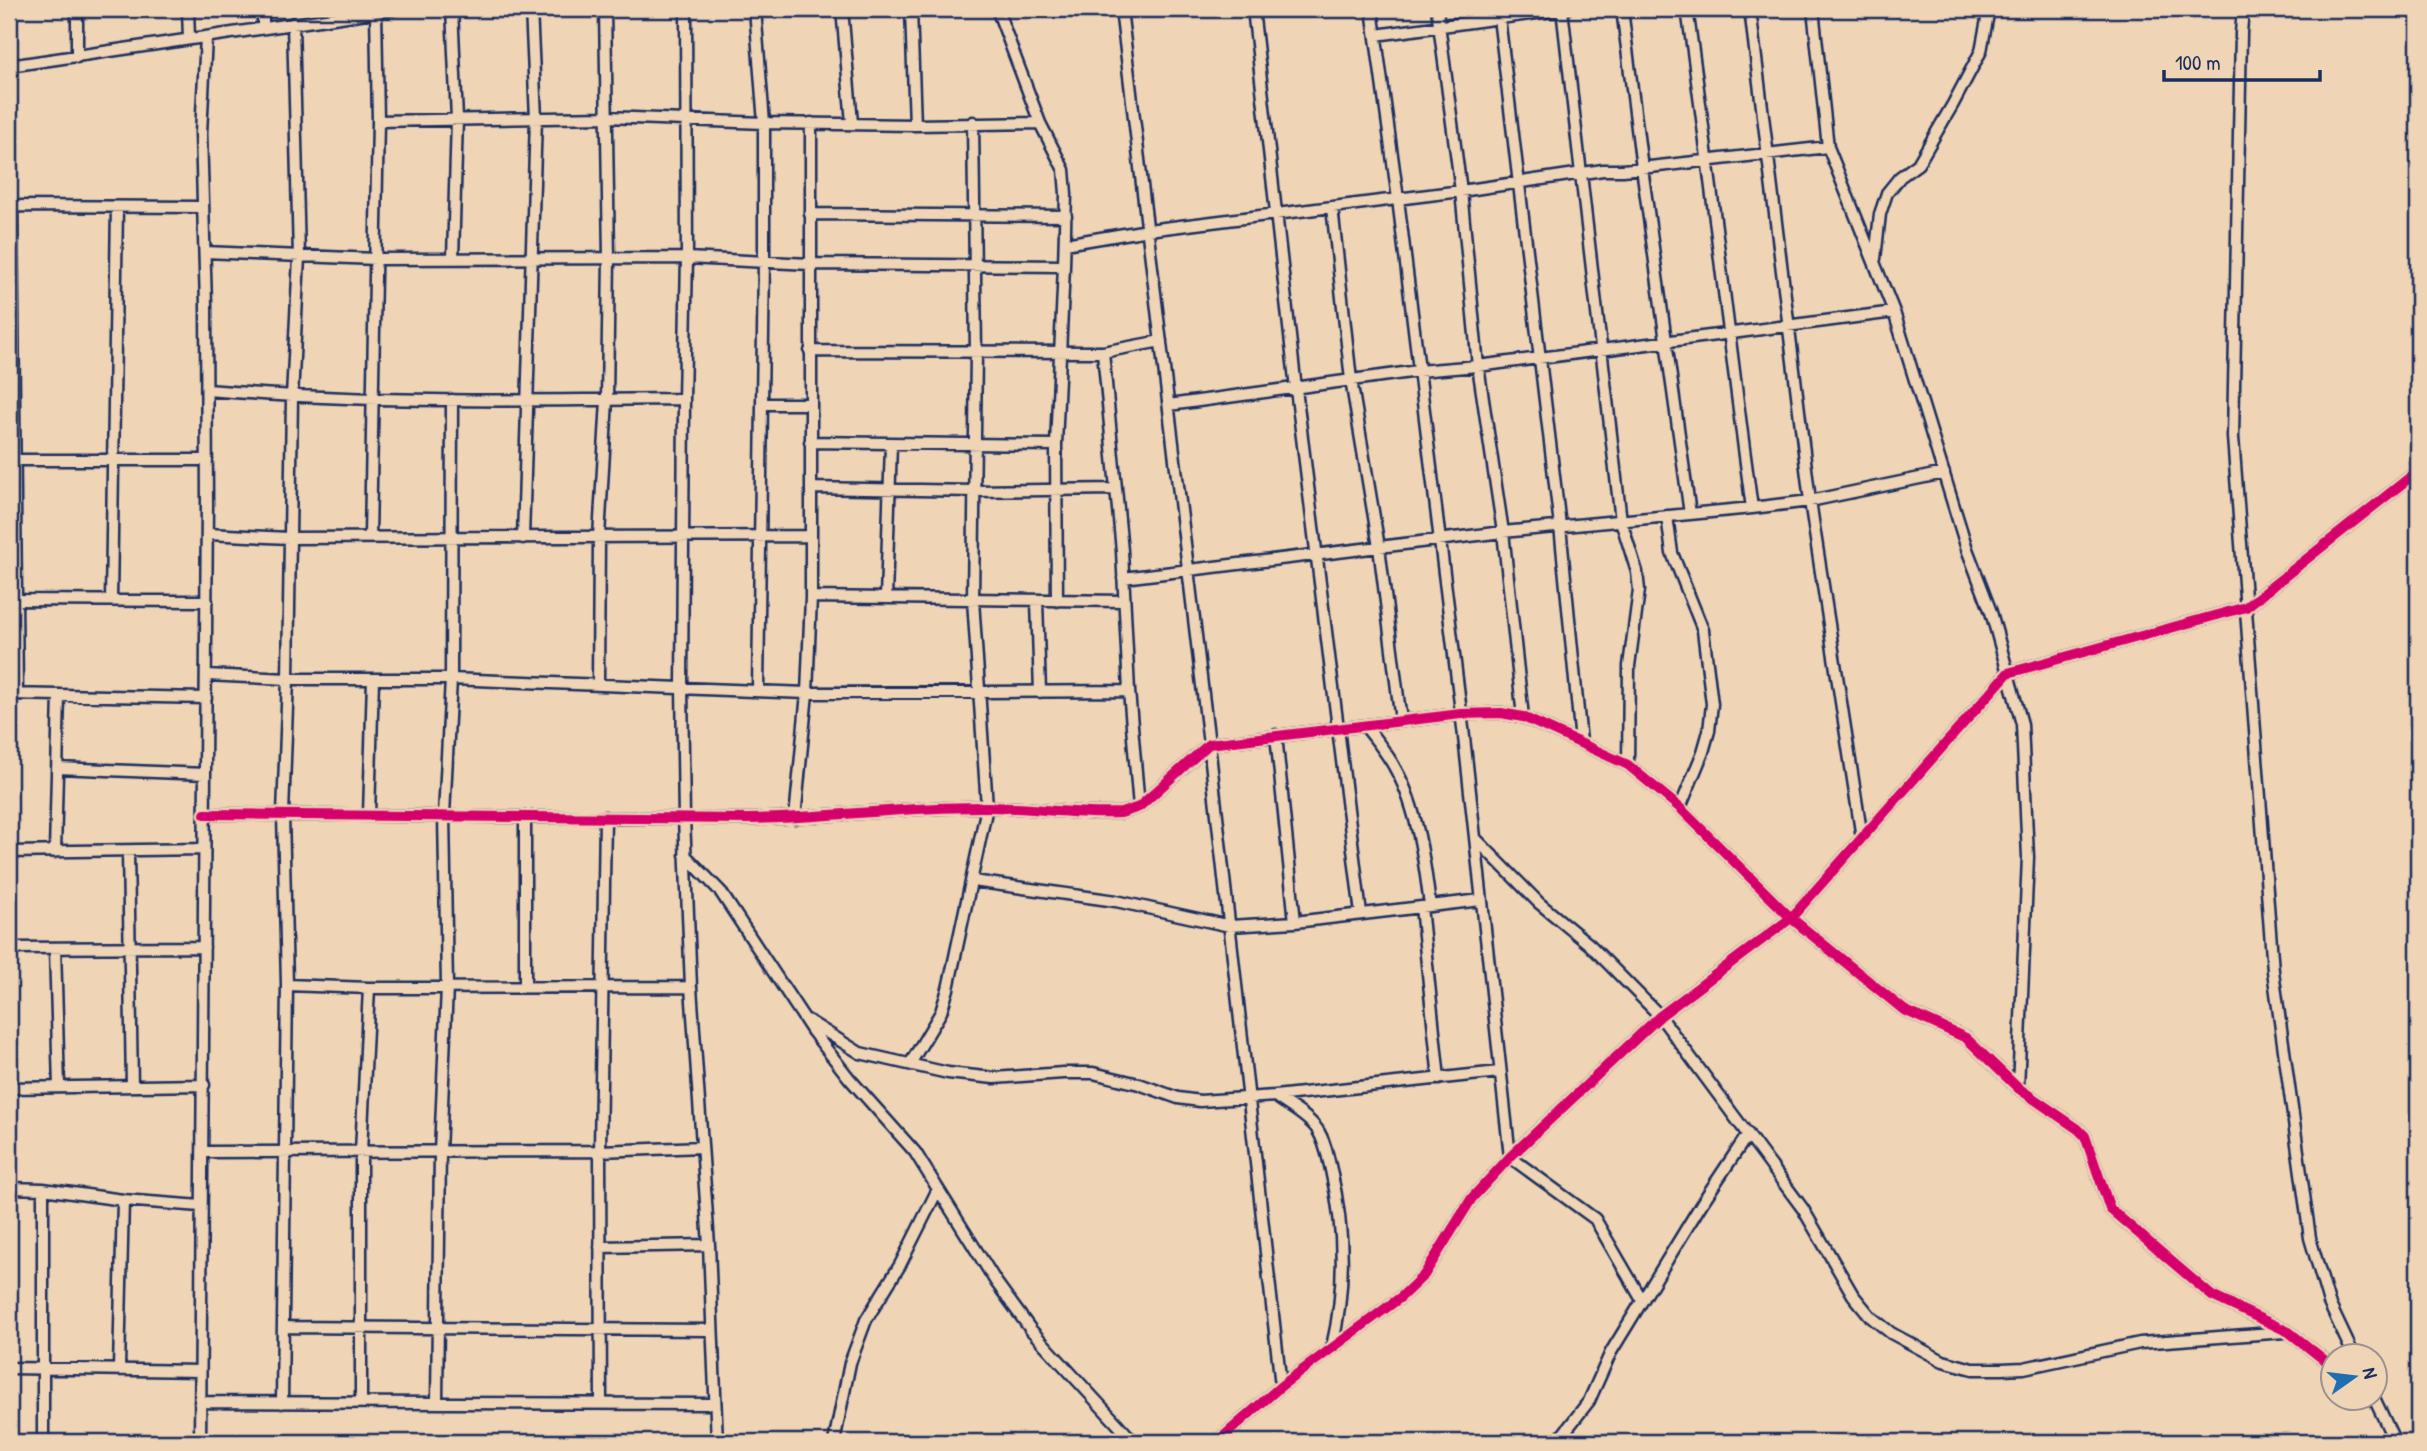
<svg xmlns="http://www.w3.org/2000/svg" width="2427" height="1451" font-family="'Patrick Hand',sans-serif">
	<rect width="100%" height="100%" fill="#efd4b6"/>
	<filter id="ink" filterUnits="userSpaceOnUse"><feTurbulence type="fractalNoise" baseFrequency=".0143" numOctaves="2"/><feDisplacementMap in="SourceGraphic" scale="14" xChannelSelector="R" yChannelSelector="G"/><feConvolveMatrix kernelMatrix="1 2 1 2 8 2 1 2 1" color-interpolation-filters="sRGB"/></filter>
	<g filter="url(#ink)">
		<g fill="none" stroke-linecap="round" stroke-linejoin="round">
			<!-- minor casing -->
			<g stroke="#1b2f5e" stroke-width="15">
				<path id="minor" d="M188 9 189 39
					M452 9 457 119 453 258
					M686 9 687 258 684 399 682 687 684 818 691 987 709 1245 717 1442
					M755 9 764 123V261L758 690
					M842 9 852 123
					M911 9 915 125
					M997 9 1040 123 1064 170 1066 194 1064 266 1056 445 1057 601
					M1121 9 1209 744 1281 1386
					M1253 9 1296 389 1361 914
					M1372 9 1398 199 1463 728 1510 1157 1595 1219 1642 1300
					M1437 9 1461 191 1478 366 1503 532 1523 717
					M1498 9 1560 526 1581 742
					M1562 9 1621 521 1637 572 1639 590 1629 666 1628 765
					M1622 9 1642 168 1690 514
					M1687 9C1711 175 1729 342 1752 508
					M1750 9 1810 501 1862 838
					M1813 9 1828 147 1894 312 1967 549 1991 612 2022 724 2028 857 2018 1088
					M2243 9 2241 33 2233 437 2273 971 2310 1238 2329 1303 2354 1356
					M263 27V9
					M1376 35 1566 9
					M77 57V9
					M9 66 394 9
					M378 121 607 117 764 123 915 125 1040 123
					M9 206 203 207
					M12 206 17 694
					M1332 207 1351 380 1379 547 1401 721
					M810 214 1066 216
					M1065 244 1148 230 1461 191 1603 170H1623L1828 147
					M205 252 376 259 687 258 810 264 1064 266
					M1875 259 1880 214 1887 193 1900 177 1918 164 1953 104 1981 51 1989 9
					M810 351 1103 352 1161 341
					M1103 352 1122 551 1129 691 1139 807
					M207 390C365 403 525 401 684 399
					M762 404H810
					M1169 405 1418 371 1478 366 1894 312
					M810 442 1056 445
					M15 460H207
					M811 488 974 491 1116 489
					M1667 516 1672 553 1703 630 1712 704 1709 731 1703 752 1680 808
					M207 534 289 538 810 536
					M370 537 378 121 376 11
					M523 538 536 118 531 9
					M1123 578 1503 532 1752 508 1810 501 1944 473
					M811 597 1124 601
					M886 598 891 444
					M9 600 207 601
					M111 601 117 207
					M1037 601 1040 692
					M206 675 288 679H451L807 693 1129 691
					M598 684 599 537 607 400 609 258 605 9
					M9 694 206 698
					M1365 726C1376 740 1388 754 1396 770 1417 807 1425 864 1430 906
					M1276 735 1295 922
					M57 768 205 774
					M205 814 748 819C828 818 907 806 988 807 1032 807 1077 815 1121 813L1139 807 1209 744 1461 714 1501 713 1523 717 1628 765 1680 808 1791 918 1904 1010 1966 1038 2018 1088 2078 1129 2085 1136 2110 1209 2212 1296 2289 1332 2332 1366
					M369 815 373 679
					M525 817V987
					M795 818 807 693 811 597V123
					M1475 838 1539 903 1590 945 1660 1016 1803 1209 1853 1295 1871 1317 1891 1333 1943 1361 1973 1369H2002L2024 1368 2140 1343 2285 1332
					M9 852 204 849
					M55 852 59 695
					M128 852 132 1086
					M685 855 720 891 813 1032 849 1078 915 1152 996 1282 1031 1330 1134 1442
					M973 881 1116 901 1230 926 1295 922 1481 900
					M1421 907 1439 1079
					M9 948 204 947
					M55 948 59 1087
					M287 985 369 988 691 987
					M807 1020 860 1053 948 1073 994 1078 1063 1073H1093L1139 1084 1178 1098 1200 1101 1275 1096 1499 1072
					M910 1064 941 1012 948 989 987 807 973 600 976 352 973 122
					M9 1088 204 1085
					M1275 1096C1288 1106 1307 1115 1317 1129 1325 1141 1328 1157 1331 1170 1345 1230 1346 1287 1332 1347
					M203 1152 600 1151 702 1147
					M9 1188 43 1189 123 1200 201 1206
					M600 1247 709 1245
					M284 1327 712 1330
					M9 1368 200 1371
					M119 1369 123 1200
					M2374 1398 2395 1442
					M437 1401 440 1152 447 987 444 815 451 679 452 400
					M200 1402 714 1404
					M361 1402V1152L369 988
					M282 1403 287 985 283 814 288 679 292 397 299 257 293 23
					M601 1403 600 1151 605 817
					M43 1442V1189
					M200 1442 207 503 206 305 201 133 206 37
					M834 1442 850 1363 866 1320 900 1265 938 1189
					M1217 1442 1281 1386 1401 1297 1424 1275 1472 1198 1510 1157 1660 1016 1791 918 2008 673 2246 607 2418 471
					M1557 1442 1589 1401 1611 1352 1702 1203 1748 1134"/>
			</g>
			<!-- minor -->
			<use href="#minor" stroke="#efd4b6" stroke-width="10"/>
			<!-- cycleway casing -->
			<g stroke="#efd4b6" stroke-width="15">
				<path id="cycleway" d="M205 814 748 819C828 818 907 806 988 807 1032 807 1077 815 1121 813L1139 807 1209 744 1461 714 1501 713 1523 717 1628 765 1680 808 1791 918 1904 1010 1966 1038 2018 1088 2078 1129 2085 1136 2110 1209 2212 1296 2289 1332 2332 1366
					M1217 1442 1281 1386 1401 1297 1424 1275 1472 1198 1510 1157 1660 1016 1791 918 2008 673 2246 607 2418 471"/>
			</g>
			<!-- cycleway -->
			<use href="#cycleway" stroke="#d6006c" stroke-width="10"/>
		</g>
	</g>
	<!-- margin -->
	<rect width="2427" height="1451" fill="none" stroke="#efd4b6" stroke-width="35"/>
	<rect x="18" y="18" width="2392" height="1416" fill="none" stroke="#1b2f5e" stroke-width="2.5" filter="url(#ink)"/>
	<!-- north arrow -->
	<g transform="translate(2354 1377) rotate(76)"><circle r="33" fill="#efd4b6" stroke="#9a9293" stroke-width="2"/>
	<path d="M0-5L12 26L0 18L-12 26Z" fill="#1f6fb2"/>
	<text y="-10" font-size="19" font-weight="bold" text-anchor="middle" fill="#1b2f5e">N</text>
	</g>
	<!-- scale -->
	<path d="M2164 70v10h156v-10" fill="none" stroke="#1b2f5e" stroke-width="3.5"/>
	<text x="2175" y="70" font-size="21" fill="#1b2f5e" stroke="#efd4b6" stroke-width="5" paint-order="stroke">100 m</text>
</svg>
